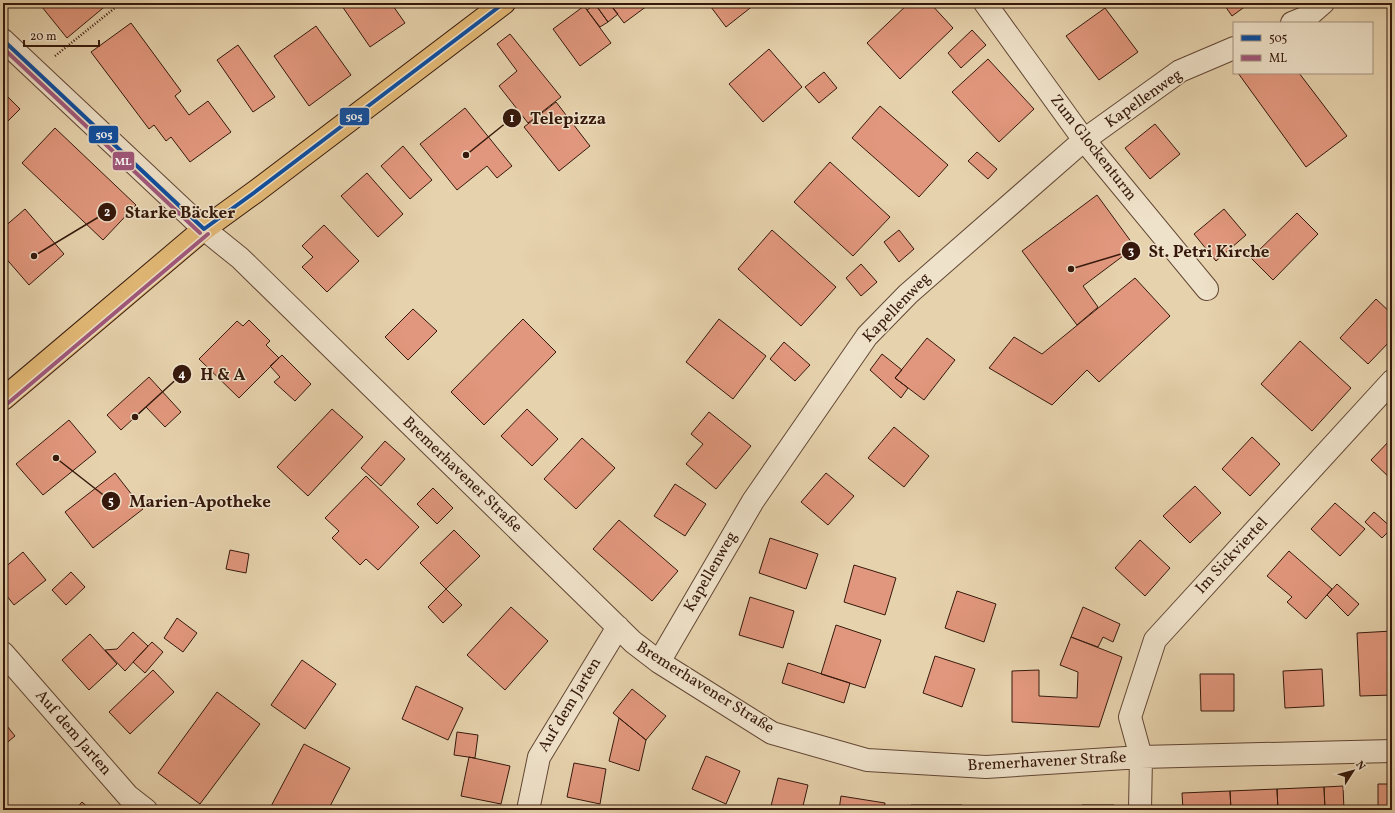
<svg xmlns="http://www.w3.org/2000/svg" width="1395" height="813" font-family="Vollkorn,serif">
	<rect width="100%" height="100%" fill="#e6d2ad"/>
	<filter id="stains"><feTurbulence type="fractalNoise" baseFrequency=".005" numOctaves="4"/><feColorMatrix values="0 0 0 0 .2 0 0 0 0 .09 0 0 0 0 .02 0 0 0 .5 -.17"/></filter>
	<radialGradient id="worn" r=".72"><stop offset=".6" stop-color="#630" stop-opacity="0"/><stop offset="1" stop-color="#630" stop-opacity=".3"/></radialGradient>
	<!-- building -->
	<path fill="#e1977d" stroke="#36190c" d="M47 3H109L67 38 42 7Z
		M346 3H391L405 23 370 47 342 6Z
		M596 3H609L618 14 608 22 595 4Z
		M609 3H651L624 23Z
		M708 3H753L754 5 726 27Z
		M909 3H930L953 28 900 79 867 43Z
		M1223 3H1250L1232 16Z
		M595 4 608 22 600 27 587 10Z
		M584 6 611 43 580 66 553 29Z
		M1105 8 1138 52 1099 80 1066 36Z
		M131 23 181 91 175 96 189 115 208 101 231 132 190 162 171 137 166 141 154 125 149 129 91 52Z
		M316 26 351 75 309 106 274 56Z
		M972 30 986 45 961 68 948 53Z
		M510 34 561 97 528 123 499 86 517 71 497 44Z
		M238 45 275 97 253 112 217 60Z
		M769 49 802 87 763 122 729 84Z
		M988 59 1034 109 999 142 952 92Z
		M824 72 837 88 819 103 805 87Z
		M1238 73H1299L1347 136 1306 167Z
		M3 92 20 109 3 126Z
		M556 102 590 146 559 171 524 127Z
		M880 106 948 165 919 197 852 138Z
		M465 108 512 166 497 178 487 166 457 190 420 144Z
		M1155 124 1180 154 1150 179 1125 148Z
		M55 128 136 205 103 240 22 163Z
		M403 146 432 180 410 199 381 166Z
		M977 152 997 169 988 179 968 161Z
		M830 162 890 217 853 256 794 202Z
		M367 173 403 214 378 237 341 196Z
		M1097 195 1135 247 1083 286 1098 307 1077 325 1022 251Z
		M25 209 64 254 29 285 3 255V228Z
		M1224 209 1246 235 1216 261 1194 234Z
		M1297 213 1318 234 1273 280 1251 258Z
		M324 225 359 261 327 292 302 267 313 257 302 246Z
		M772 230 836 287 801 326 738 269Z
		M899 230 914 249 899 262 884 242Z
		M861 264 877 282 861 296 846 278Z
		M1135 278 1170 316 1099 382 1087 370 1052 405 989 368 1014 337 1042 354Z
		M1376 299 1392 314V339L1368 364 1340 338Z
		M413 309 437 331 408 360 385 337Z
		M523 319 556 352 484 425 451 392Z
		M719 319 766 356 733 399 686 362Z
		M249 320 270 341 266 345 279 358 239 398 199 359 237 321 243 326Z
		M927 338 955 360 924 400 895 378Z
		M1300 341 1351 388 1312 431 1261 384Z
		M784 342 810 365 795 381 770 359Z
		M882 354 902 370 895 378 908 388 901 398 870 370Z
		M282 355 311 384 295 401 274 382 280 377 270 366Z
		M149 377 181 412 165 427 146 407 121 430 107 415Z
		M332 409 363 437 308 496 277 467Z
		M527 409 558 439 532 466 501 436Z
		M709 412 751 446 716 489 686 464 703 444 691 434Z
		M69 420 96 452 43 495 16 464Z
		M894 427 929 456 904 487 868 458Z
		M1252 437 1280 464 1250 496 1222 469Z
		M582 438 615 468 576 509 544 479Z
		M1392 438V480L1371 460Z
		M385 441 405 459 381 486 361 468Z
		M115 473 143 509 93 548 65 512Z
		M826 473 854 496 828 525 801 502Z
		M366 476 419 527 378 570 366 559 360 565 332 538 339 531 325 518Z
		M675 484 706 504 685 536 654 516Z
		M1195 486 1221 513 1190 543 1163 516Z
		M433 488 453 508 437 524 417 504Z
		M1335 503 1365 529 1340 556 1311 529Z
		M1374 512 1392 528 1382 538 1365 522Z
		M619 520 678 571 652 601 593 549Z
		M454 530 480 556 446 589 420 563Z
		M770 538 818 554 806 589 759 573Z
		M1140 540 1170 568 1145 596 1115 568Z
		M230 550 249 554 246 573 226 569Z
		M1289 551 1332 589 1306 619 1287 602 1292 597 1267 576Z
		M23 552 46 580 14 605 3 591V569Z
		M854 565 896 578 885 615 844 602Z
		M71 572 85 587 66 605 52 590Z
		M1337 584 1359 604 1348 616 1327 595Z
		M446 589 462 605 443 623 428 607Z
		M957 591 996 604 984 642 945 628Z
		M750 597 794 611 783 648 739 635Z
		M511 607 548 641 505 690 467 655Z
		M1083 607 1120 624 1113 642 1103 637 1098 647 1071 637Z
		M177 618 197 633 183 652 164 638Z
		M836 625 881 640 865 688 821 674Z
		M1392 631V695L1360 696 1357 633Z
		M133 632 148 646 125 671 105 650 117 649Z
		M90 634 117 664 89 690 62 660Z
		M1071 637 1122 657 1099 727 1012 722V671L1039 670V696L1077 698 1078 672 1060 665Z
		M152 642 163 652 145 673 133 662Z
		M935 656 975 669 962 707 923 693Z
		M302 660 336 684 305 729 271 705Z
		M788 663 850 683 844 703 782 683Z
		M1322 669 1324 706 1285 708 1283 671Z
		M153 670 174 692 130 734 109 712Z
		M1200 674H1234V711H1201Z
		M416 686 463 708 448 740 402 719Z
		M632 689 666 716 646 740 613 713Z
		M217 692 260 724 200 804 158 773Z
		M619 718 646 740 639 771 609 761Z
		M3 721 15 736 3 746Z
		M457 732 478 735 475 758 454 755Z
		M304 744 350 768 328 810H269Z
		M706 756 740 771 726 804 692 789Z
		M469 757 510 766 501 804 461 796Z
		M574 763 606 769 600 804 567 797Z
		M778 778 808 785 802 810H770Z
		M1378 784H1392V810H1378Z
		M1343 786 1344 810H1325L1324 787Z
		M1324 787 1325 810H1278L1277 789Z
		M1277 789 1278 810H1231L1230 791Z
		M1230 791 1231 810H1183L1182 793Z
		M841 796 885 803 884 810H839Z
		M82 802 91 810H75Z
		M911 805H962L961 810H911Z
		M1082 805H1114V810H1082Z"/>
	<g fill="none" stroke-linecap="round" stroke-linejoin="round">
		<!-- minor casing -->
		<g stroke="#624734" stroke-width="24">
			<path id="minor" d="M985 3 1084 140 1207 289
				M1292 23 1307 17 1323 3
				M3 40 204 229 240 258 633 642 659 662 772 733 867 760 986 767 1141 757 1392 751
				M3 653 128 796 146 810
				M659 662 753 501 867 336 908 294 1084 140 1180 71 1234 48
				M528 810 539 757 618 627
				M1140 810 1141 757 1130 717 1155 640 1392 381"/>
		</g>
		<!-- major casing -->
		<g stroke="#36190c" stroke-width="24">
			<path id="major" d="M3 399 204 229 255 192 504 3"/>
		</g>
		<!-- path -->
		<path stroke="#36190c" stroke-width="2.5" stroke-dasharray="1 2" stroke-linecap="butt" d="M55 56 121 3"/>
		<!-- minor -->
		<use href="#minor" stroke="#efe2ca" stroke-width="22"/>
		<!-- major -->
		<use href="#major" stroke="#e3b976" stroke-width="22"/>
		<!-- bus-1 casing -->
		<g stroke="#efe2ca" stroke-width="7">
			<path id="bus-1" d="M3 40 204 229
				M204 229 255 192 504 3"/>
		</g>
		<!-- bus-2 casing -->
		<g stroke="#efe2ca" stroke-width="7">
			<path id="bus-2" d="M3 48 200 233
				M7 404 208 234"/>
		</g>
		<!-- bus-1 -->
		<use href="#bus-1" stroke="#0b4ea2" stroke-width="4"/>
		<!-- bus-2 -->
		<use href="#bus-2" stroke="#a0587b" stroke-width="4"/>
	</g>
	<g text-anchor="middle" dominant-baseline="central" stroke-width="3" stroke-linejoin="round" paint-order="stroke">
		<!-- street labels -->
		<g font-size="16" fill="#36190c" stroke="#efe2ca">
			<text transform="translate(1144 99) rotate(-35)">Kapellenweg</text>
			<text transform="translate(1093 148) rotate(52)">Zum Glockenturm</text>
			<text transform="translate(897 308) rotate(-46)">Kapellenweg</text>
			<text transform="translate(462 475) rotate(44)">Bremerhavener Straße</text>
			<text transform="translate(1232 556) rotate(-47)">Im Sickviertel</text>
			<text transform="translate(711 572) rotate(-60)">Kapellenweg</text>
			<text transform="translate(705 688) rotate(32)">Bremerhavener Straße</text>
			<text transform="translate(570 705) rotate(-59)">Auf dem Jarten</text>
			<text transform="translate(73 733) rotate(49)">Auf dem Jarten</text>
			<text transform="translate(1047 762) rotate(-3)">Bremerhavener Straße</text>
		</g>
	</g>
	<!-- callouts -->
	<path fill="none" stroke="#36190c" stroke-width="1.5" d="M466 155L512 118M34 256L107 212M1071 269L1131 251M135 417L182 374M56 458L111 501"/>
	<g fill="#36190c" stroke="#efe2ca" stroke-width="1.5">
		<circle cx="466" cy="155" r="4"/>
		<circle cx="34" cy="256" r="4"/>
		<circle cx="1071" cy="269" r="4"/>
		<circle cx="135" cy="417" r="4"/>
		<circle cx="56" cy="458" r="4"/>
		<circle cx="512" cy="118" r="10"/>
		<circle cx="107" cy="212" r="10"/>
		<circle cx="1131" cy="251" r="10"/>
		<circle cx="182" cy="374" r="10"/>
		<circle cx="111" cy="501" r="10"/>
	</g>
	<g font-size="12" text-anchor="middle" font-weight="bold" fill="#fff">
		<text x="512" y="122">1</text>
		<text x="107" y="216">2</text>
		<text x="1131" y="255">3</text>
		<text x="182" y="378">4</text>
		<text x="111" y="505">5</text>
	</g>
	<g font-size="17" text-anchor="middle" font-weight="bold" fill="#36190c" stroke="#efe2ca" stroke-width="3" stroke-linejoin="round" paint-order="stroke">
		<text x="568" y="124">Telepizza</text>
		<text x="180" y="218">Starke Bäcker</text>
		<text x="1209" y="257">St. Petri Kirche</text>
		<text x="223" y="380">H &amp; A</text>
		<text x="200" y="507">Marien-Apotheke</text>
	</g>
	<g stroke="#efe2ca" stroke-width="1.5">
		<rect x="339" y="107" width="31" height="19" rx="4" fill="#0b4ea2"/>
		<rect x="88" y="125" width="31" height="19" rx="4" fill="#0b4ea2"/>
		<rect x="112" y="151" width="23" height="20" rx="4" fill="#a0587b"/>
	</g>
	<g font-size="11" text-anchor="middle" font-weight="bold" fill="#fff">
		<text x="354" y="120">505</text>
		<text x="104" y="138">505</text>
		<text x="123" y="165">ML</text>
	</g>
	<!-- margin -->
	<rect width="1395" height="813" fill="none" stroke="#e6d2ad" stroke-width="16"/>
	<rect x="4" y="4" width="1387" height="805" fill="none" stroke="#36190c" stroke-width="2"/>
	<rect x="8" y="8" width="1379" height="797" fill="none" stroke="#36190c"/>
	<!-- legend -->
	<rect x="1233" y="22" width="140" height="52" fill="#efe2ca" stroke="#a5927e"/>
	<rect x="1241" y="35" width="20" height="6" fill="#0b4ea2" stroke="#a5927e"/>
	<text x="1269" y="42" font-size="12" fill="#36190c">505</text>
	<rect x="1241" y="55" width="20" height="6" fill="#a0587b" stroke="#a5927e"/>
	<text x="1269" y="62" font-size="12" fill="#36190c">ML</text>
	<!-- north arrow -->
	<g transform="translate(1353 771) rotate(54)" stroke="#efe2ca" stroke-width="3" paint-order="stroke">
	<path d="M0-3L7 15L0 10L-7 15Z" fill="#36190c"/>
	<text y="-6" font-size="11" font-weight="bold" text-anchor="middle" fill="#36190c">N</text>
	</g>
	<!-- scale -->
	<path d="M24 40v6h75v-6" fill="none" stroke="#36190c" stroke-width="2"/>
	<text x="30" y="40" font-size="12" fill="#36190c" stroke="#efe2ca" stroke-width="3" paint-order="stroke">20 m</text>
	<rect width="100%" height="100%" filter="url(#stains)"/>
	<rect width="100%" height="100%" fill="url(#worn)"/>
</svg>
